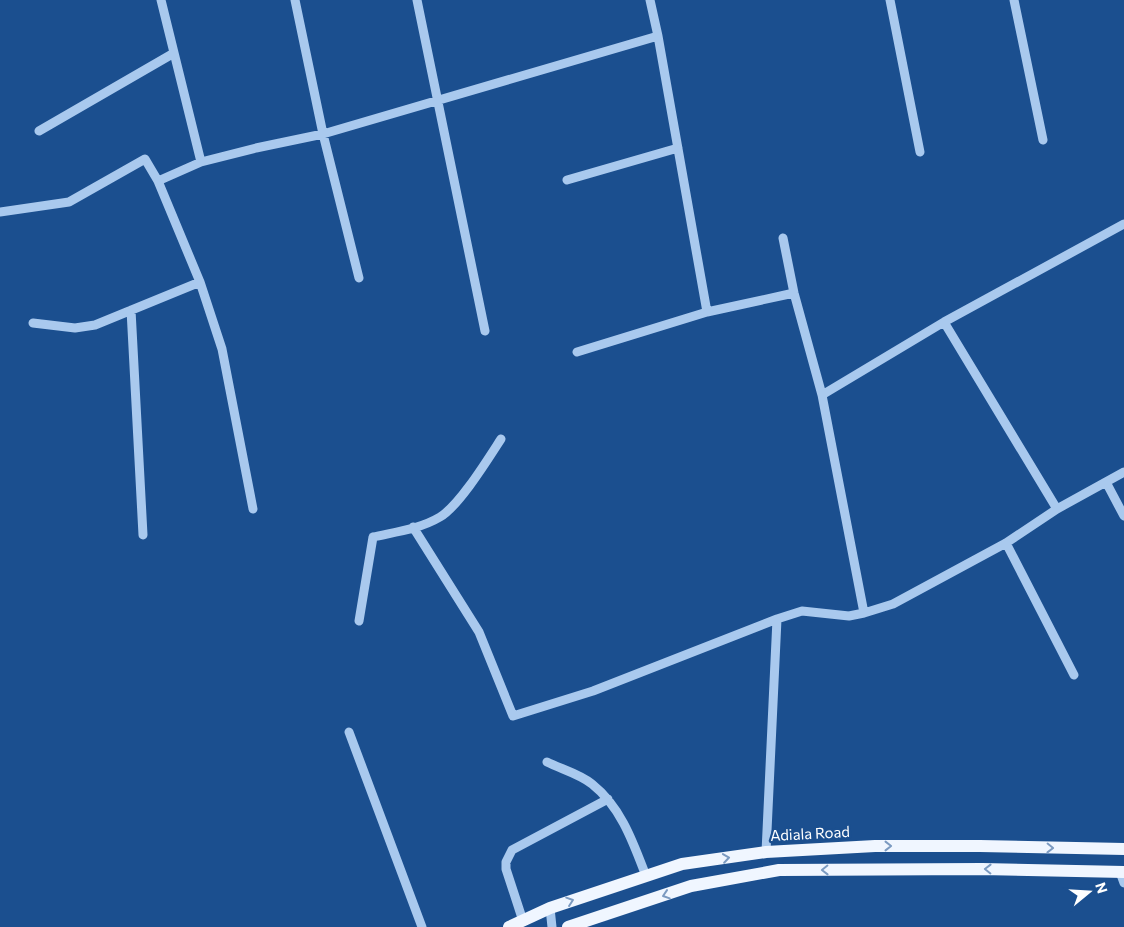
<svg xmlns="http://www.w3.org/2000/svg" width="1124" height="927" font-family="Commissioner,sans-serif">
	<rect width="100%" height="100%" fill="#1b4f8f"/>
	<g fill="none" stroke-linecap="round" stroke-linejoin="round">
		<!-- minor -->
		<path stroke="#a9c9ee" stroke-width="9" d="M161 0 201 162 256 148 323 134 658 36
			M295 0 323 134 359 278
			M417 0 485 331
			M650 0 658 36 707 312 794 293
			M890 0 920 152
			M1014 0 1043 140
			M39 131 174 53
			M201 162 158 181 200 282 222 349 253 509
			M567 180 678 148
			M0 212 69 202 145 159 158 181
			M131 310 143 535
			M944 322 1057 509
			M33 323 75 328 95 325 200 282
			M577 352 707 312
			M822 395 944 322 1124 224
			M1106 482 1124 516
			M413 527 479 632 513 716 593 691 777 619
			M1006 543 1074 675
			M864 613 893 604 1006 543 1057 509 1124 472
			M359 621 373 537C395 532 420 529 440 517 459 506 488 459 501 439
			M349 732 422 927
			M547 762C561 769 580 774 592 784 621 807 633 842 646 876
			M766 852 777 619 802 611 849 616 864 613 822 395 794 293 783 238
			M1120 872 1124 883
			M550 908 552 927
			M523 921 506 869V862L512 850 608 799"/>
		<!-- major -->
		<path stroke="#f0f6ff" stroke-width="12" d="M509 927 550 908 682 864 766 852 875 846H980L1124 849
			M568 927 691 886 779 870 982 869 1124 872"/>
	</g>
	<!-- one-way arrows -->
	<defs><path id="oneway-chevron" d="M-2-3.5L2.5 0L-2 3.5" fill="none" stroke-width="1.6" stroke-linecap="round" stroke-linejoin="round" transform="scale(1.25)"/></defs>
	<g stroke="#7b9ac1">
		<use href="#oneway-chevron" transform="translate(888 846)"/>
		<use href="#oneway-chevron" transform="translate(1050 848) rotate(1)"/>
		<use href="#oneway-chevron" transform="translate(726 858) rotate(-8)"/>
		<use href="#oneway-chevron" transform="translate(988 869) rotate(-179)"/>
		<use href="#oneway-chevron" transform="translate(825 870) rotate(179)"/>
		<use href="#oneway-chevron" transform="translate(666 895) rotate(162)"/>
		<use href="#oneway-chevron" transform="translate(570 901) rotate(-19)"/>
	</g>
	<g text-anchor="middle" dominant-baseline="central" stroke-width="4.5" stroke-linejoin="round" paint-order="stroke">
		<!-- street labels -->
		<g font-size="15" fill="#fff" stroke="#1b4f8f">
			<text transform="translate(810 833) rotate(-3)">Adiala Road</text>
		</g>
	</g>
	<!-- north arrow -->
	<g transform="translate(1089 892) rotate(72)" stroke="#1b4f8f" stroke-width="4" paint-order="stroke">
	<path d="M0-4L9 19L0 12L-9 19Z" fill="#ffffff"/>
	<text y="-8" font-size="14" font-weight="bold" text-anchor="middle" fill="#ffffff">N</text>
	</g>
</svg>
